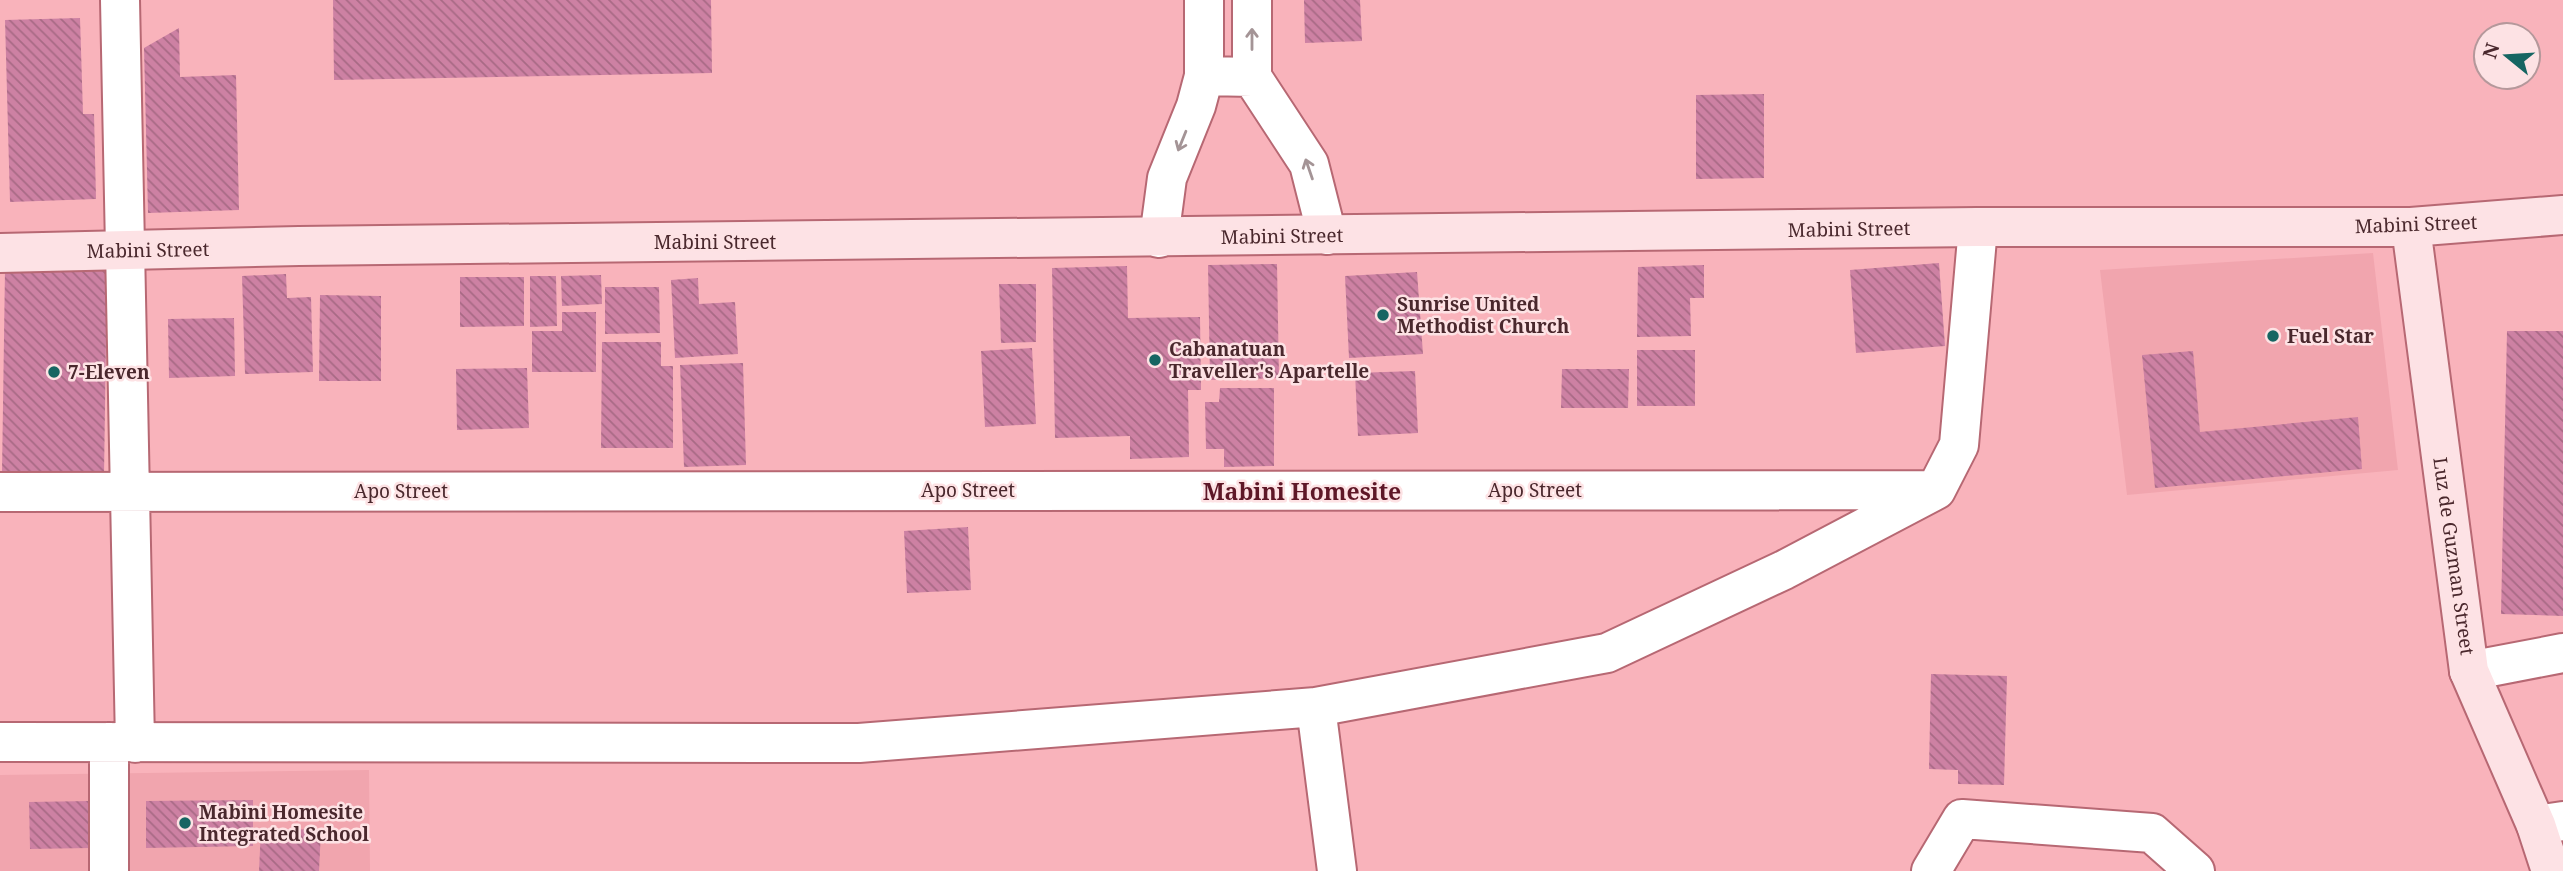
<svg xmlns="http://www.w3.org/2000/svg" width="2563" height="871" font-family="'Noto Serif',serif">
	<defs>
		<pattern id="building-back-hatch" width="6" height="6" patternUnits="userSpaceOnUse" patternTransform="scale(1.75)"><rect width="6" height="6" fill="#cd81a3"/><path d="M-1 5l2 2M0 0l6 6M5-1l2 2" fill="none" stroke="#a86a85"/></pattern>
	</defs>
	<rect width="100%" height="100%" fill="#f9b3bb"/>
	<!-- built -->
	<path fill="#f1a5ae" d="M2373 253 2398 470 2127 495 2100 270Z
		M369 770 370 871H0V775Z"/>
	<!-- building -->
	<path fill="url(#building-back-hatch)" d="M333 0H711L712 73 334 80Z
		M1304 0H1360L1362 41 1305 43Z
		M80 18 83 114H94L96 199 10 202 5 20Z
		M179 28 180 77 236 75 239 210 148 213 144 48Z
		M1764 94V178L1696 179V95Z
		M1939 263 1945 346 1856 353 1850 270Z
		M1277 264 1279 378 1210 380 1208 265Z
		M1704 265V298H1690L1691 336 1637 337 1638 267Z
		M1127 266 1128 318 1200 317 1201 390H1188L1189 457 1130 459V436L1055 438 1052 268Z
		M5 270H107L104 475 2 473Z
		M1417 272 1423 354 1349 358 1345 276Z
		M286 274 287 298 311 297 313 372 245 374 242 276Z
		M601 275 602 304 562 306 561 276Z
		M530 276H556L557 326 530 327Z
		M460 277H524V326L460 327Z
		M698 278 699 304 735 302 738 354 675 358 671 280Z
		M999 284H1036V342L1001 343Z
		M605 287H659L660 333 605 334Z
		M320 295 381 296V381H319Z
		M562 312H596V372H532V331H562Z
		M234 318 235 376 169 378 168 319Z
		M2507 331H2563V616L2501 614Z
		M602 342H661V366H673V448H601Z
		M1032 348 1036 424 985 427 981 351Z
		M1637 350H1695V406H1637Z
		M2193 351 2200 432 2358 417 2362 469 2155 488 2142 355Z
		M743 363 746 465 684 467 680 365Z
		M527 368 529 428 457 430 456 369Z
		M1562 369H1629L1628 408H1561Z
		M1415 371 1418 433 1358 436 1355 373Z
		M1220 388H1274V466L1224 467V449H1206L1205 402H1219Z
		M968 527 971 590 907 593 904 531Z
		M1931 674 2007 676 2004 785 1958 784V770L1929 769Z
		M253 800V846L146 848V801Z
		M90 801V848L30 849 29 802Z
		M261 828 321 830 319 871H259Z"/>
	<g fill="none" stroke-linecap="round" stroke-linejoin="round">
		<!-- street casing -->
		<g stroke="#b76873" stroke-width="42">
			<path id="street" d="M120 0 135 743
				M1252 0V77
				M1204 76 1252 77 1309 164 1327 235
				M1159 238 1167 178 1196 106 1204 76V0
				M0 492 1931 490
				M2469 671 2563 653
				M1316 707 1337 871
				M0 742 859 743 1316 707 1607 653 1784 570 1936 490 1959 445 1978 227
				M109 742V871
				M2536 825 2563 821
				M1931 871 1962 819 2152 833 2195 871"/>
		</g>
		<!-- secondary casing -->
		<g stroke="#b76873" stroke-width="42">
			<path id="secondary" d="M2411 227 2469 671 2536 825 2551 871
				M0 253 299 246 1978 227H2411L2563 215"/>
		</g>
		<!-- street -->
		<use href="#street" stroke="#fff" stroke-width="38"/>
		<!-- secondary -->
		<use href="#secondary" stroke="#fde2e5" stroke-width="38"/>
	</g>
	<!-- one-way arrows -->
	<defs><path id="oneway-shaft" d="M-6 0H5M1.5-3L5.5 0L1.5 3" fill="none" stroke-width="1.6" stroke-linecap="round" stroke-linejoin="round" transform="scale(1.75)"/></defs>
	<g stroke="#a49496">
		<use href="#oneway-shaft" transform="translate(1252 39) rotate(-90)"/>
		<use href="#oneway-shaft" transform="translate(1182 141) rotate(112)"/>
		<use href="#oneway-shaft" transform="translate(1309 169) rotate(-109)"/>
	</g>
	<!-- markers -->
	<g fill="#166562" stroke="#fde2e4" stroke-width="2.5">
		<circle cx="1383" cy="315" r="7"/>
		<circle cx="2273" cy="336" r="7"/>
		<circle cx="1155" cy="360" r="7"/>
		<circle cx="54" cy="372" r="7"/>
		<circle cx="185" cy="823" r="7"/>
	</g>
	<g text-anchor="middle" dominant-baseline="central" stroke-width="5" stroke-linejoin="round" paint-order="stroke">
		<!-- street labels -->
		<g font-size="19" fill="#4a282d" stroke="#fde2e4">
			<text transform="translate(2416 224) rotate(-2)">Mabini Street</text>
			<text transform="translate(1849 229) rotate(-1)">Mabini Street</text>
			<text transform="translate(1282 236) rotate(-1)">Mabini Street</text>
			<text x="715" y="242">Mabini Street</text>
			<text transform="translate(148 250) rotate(-1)">Mabini Street</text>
			<text x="968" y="490">Apo Street</text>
			<text x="1535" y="490">Apo Street</text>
			<text x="401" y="491">Apo Street</text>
			<text transform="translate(2454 556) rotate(82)">Luz de Guzman Street</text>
		</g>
		<!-- poi labels -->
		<g font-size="19" font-weight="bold" fill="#4a282d" stroke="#fde2e4" text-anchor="start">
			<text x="1397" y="304">Sunrise United<tspan x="1397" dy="22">Methodist Church</tspan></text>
			<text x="2287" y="336">Fuel Star</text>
			<text x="1169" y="349">Cabanatuan<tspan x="1169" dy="22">Traveller's Apartelle</tspan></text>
			<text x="68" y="372">7-Eleven</text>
			<text x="199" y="812">Mabini Homesite<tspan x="199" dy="22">Integrated School</tspan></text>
		</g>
		<!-- quarter labels -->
		<g font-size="23" font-weight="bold" fill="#5e1727" stroke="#fde2e4">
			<text x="1302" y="491">Mabini Homesite</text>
		</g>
	</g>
	<!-- north arrow -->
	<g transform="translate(2507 56) rotate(288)"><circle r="33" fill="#fde2e4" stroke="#b5989b" stroke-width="2"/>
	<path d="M0-5L12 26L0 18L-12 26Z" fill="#166562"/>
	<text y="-10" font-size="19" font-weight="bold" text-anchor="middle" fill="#4a282d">N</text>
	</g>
</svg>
